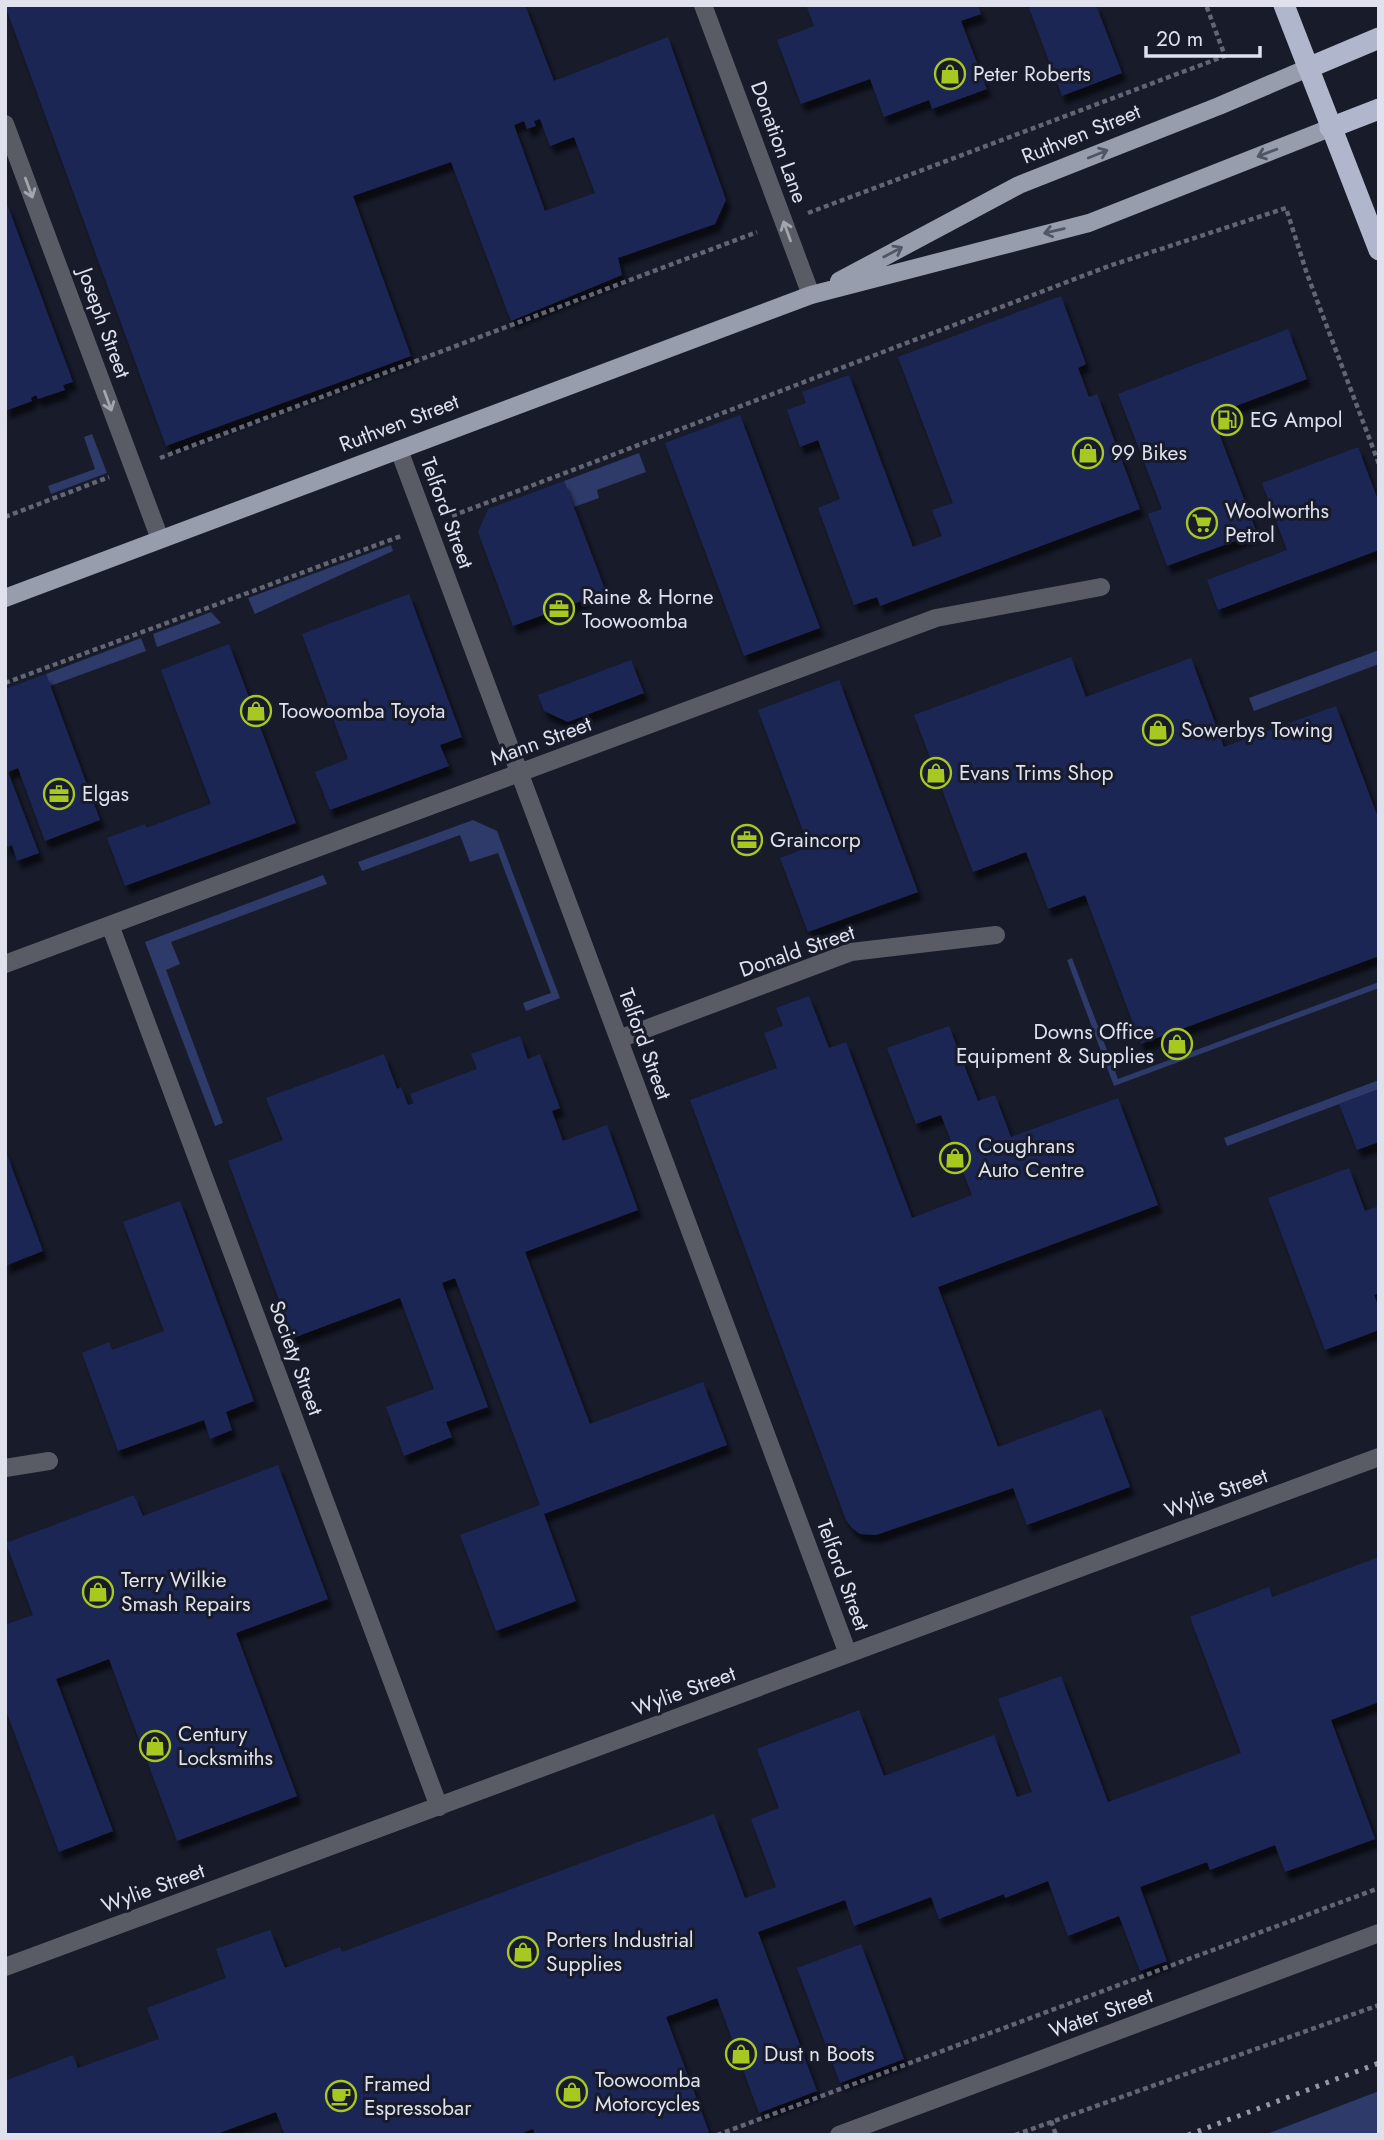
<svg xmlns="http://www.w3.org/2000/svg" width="1384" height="2140" font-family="Jost,sans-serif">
	<defs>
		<filter id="shadow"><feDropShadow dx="4.5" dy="8" stdDeviation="2" flood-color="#0009"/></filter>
	</defs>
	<rect width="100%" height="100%" fill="#171b2a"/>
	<!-- green -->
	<path fill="#2e3a69" d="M92 434 107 473 51 494 48 486 95 469 84 437Z
		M639 453 646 472 597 490 599 498 574 507 564 481Z
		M391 545 393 551 255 614 248 598Z
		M211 612 221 623 157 647 153 634Z
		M141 638 146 651 50 686 46 674Z
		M1379 650V664L1254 711 1249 698Z
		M473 820 497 831 560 998 526 1011 523 1003 551 993 498 853 470 862 460 835 362 871 358 862Z
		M323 875 327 884 171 942 180 964 166 970 223 1123 215 1126 145 942Z
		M1072 958 1118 1079 1379 982V988L1114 1086 1067 960Z
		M1379 1080V1089L1227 1146 1224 1138Z
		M1379 2091V2135H1264Z"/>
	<!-- building -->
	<path fill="#1d2655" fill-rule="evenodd" filter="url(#shadow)" d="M5 5H525L554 81 668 37 726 200 715 224 618 258 622 275 511 321 451 162 353 196 411 356 166 446ZM540 119 550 146 574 137 595 193 545 211 514 125 524 121 527 129 536 126 534 121Z
		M806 5H978L981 14 961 21 987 89 932 109 929 100 884 117 870 79 801 104 777 40 814 26Z
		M1028 5H1096L1122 73 1062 96Z
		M6 201 73 382 63 385 65 390 38 399 36 395 31 398 32 401 5 411Z
		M1061 296 1086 364 1078 368 1089 397 1097 394 1140 509 880 606 877 597 854 605 818 508 840 499 818 440 800 447 787 410 806 403 802 392 849 375 913 547 942 536 932 510 953 503 898 357Z
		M1288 329 1307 379 1212 415 1257 533 1167 566 1148 514 1162 509 1118 394Z
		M740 415 820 628 744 656 665 443Z
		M1358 447 1379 503V550L1218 610 1207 580 1287 550 1262 483Z
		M564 481 606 592 513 626 478 532 488 509Z
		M409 594 462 737 440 745 449 766 330 810 315 772 348 759 302 634Z
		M229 644 296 823 125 886 107 838 145 824 146 828 211 804 161 670Z
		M1071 657 1086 697 1191 658 1224 747 1336 706 1379 820V956L1141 1044 1085 895 1048 909 1026 852 973 872 914 715Z
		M631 660 644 693 568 722 544 711 538 695Z
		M46 674 100 820 45 841 18 768 8 772 39 853 17 861 12 845 5 848V689Z
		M839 680 918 892 808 932 780 858 809 847 758 710Z
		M809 996 829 1048 846 1042 912 1218 972 1195 941 1115 916 1124 887 1048 949 1026 978 1101 995 1095 1011 1137 1118 1098 1158 1205 938 1287 998 1447 1101 1409 1130 1487 1027 1525 1013 1488 876 1535 860 1534 852 1528 846 1520 690 1100 777 1068 764 1033 783 1026 776 1008Z
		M520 1036 528 1059 540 1054 560 1108 552 1111 563 1141 607 1125 638 1210 525 1252 590 1424 703 1382 727 1445 544 1514 576 1601 496 1631 460 1535 540 1505 455 1278 442 1283 488 1407 446 1422 452 1437 404 1456 386 1407 434 1389 400 1298 293 1338 228 1161 283 1140 266 1098 384 1054 397 1089 401 1087 408 1105 414 1103 410 1094 477 1069 471 1054Z
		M1379 1089V1142L1357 1150 1339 1104Z
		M5 1149 43 1251 5 1266Z
		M1349 1168 1365 1211 1379 1206V1293L1374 1295 1379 1308V1330L1325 1350 1268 1198Z
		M180 1201 254 1401 226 1412 232 1430 210 1439 204 1420 118 1451 82 1353 109 1342 112 1350 164 1331 123 1222Z
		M278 1465 328 1599 236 1633 297 1796 177 1841 109 1659 56 1679 113 1831 59 1852 5 1708V1625L33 1615 6 1543 134 1495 143 1516Z
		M1379 1557V1702L1331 1720 1375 1839 1285 1872 1275 1845 1210 1870 1207 1862 1140 1887 1167 1961 1140 1971 1119 1916 1068 1936 1048 1881 1005 1898 1004 1894 939 1919 931 1897 854 1926 845 1900 758 1932 817 2091 759 2113 717 1998 666 2017 709 2132 701 2135H535L533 2129 517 2135H285L276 2112 214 2135H5V2081L73 2055 78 2068 159 2039 147 2008 226 1978 216 1949 270 1930 285 1968 340 1947 342 1952 714 1814 745 1898 776 1887 751 1819 779 1808 757 1749 859 1710 884 1776 994 1735 1017 1797 1032 1792 998 1699 1061 1676 1108 1802 1241 1753 1190 1617 1269 1587 1272 1597Z
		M861 1944 904 2059 840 2083 797 1968Z"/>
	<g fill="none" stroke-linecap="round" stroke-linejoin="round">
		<!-- path -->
		<path stroke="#626573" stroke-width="4.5" stroke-dasharray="5 3.5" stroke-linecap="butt" d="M808 213 1225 56 1206 5
			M160 458 757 232
			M452 516 1109 266 1286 208 1307 274 1379 464
			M5 517 109 477
			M5 683 401 536
			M1051 2121 1056 2135
			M717 2135 1379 1888
			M1015 2135 1379 2005"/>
		<!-- minor -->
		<path stroke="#595c64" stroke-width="18" d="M703 5 811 295
			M5 124 160 539
			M399 450 848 1654
			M110 925 439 1807
			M5 964 936 618 1101 587
			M619 1039 851 952 996 935
			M5 1468 49 1461
			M5 1967 1379 1457
			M839 2135 1379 1933"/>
		<!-- major -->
		<path stroke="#979dad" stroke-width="18" d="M839 281 1019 185 1219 106 1308 68
			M5 598 811 295 1089 223 1330 128"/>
		<!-- highway -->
		<path stroke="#b0b6cb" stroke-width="21" d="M1284 5 1379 250
			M1308 68 1379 38
			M1330 128 1379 109"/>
		<!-- rail -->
		<path stroke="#9699a5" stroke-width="5" stroke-dasharray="3.5 7" stroke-linecap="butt" d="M1188 2135 1379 2063"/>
	</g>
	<!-- one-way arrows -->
	<defs><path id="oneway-shaft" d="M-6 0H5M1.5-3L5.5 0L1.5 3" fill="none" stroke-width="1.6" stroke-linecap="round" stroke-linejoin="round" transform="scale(1.75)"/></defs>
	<g stroke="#515665">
		<use href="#oneway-shaft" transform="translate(1267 153) rotate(159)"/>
		<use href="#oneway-shaft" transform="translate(1098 154) rotate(-22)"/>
		<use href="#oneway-shaft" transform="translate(1054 231) rotate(167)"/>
		<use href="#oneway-shaft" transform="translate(893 252) rotate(-28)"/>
	</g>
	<g stroke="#a3a6af">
		<use href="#oneway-shaft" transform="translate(29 188) rotate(70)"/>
		<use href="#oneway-shaft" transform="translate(787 231) rotate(-110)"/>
		<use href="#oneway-shaft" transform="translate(108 401) rotate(70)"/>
	</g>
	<!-- icons -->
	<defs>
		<g id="shop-ring" transform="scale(1.575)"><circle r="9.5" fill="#171b2a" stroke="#a6c820" stroke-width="1.5"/><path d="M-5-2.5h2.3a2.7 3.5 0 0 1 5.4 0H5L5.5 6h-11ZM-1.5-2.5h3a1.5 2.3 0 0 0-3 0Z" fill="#a6c820"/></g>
		<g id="fuel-ring" transform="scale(1.575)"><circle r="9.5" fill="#171b2a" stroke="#a6c820" stroke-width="1.5"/><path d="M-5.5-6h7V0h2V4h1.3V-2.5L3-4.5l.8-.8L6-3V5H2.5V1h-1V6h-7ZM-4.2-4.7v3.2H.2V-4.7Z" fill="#a6c820"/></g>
		<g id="supermarket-ring" transform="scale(1.575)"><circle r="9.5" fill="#171b2a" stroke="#a6c820" stroke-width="1.5"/><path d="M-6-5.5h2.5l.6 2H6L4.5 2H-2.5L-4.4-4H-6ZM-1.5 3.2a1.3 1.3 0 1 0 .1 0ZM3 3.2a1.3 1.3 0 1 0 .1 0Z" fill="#a6c820"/></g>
		<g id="office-ring" transform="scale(1.575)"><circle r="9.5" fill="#171b2a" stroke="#a6c820" stroke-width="1.5"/><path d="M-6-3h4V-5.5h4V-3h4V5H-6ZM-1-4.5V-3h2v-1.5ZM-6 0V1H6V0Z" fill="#a6c820"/></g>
		<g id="cafe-ring" transform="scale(1.575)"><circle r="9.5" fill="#171b2a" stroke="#a6c820" stroke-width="1.5"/><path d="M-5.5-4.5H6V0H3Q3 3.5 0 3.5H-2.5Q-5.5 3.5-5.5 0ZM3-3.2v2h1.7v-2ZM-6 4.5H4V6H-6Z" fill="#a6c820"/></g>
	</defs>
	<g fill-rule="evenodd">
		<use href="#shop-ring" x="950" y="74"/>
		<use href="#fuel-ring" x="1227" y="420"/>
		<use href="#shop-ring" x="1088" y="453"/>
		<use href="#supermarket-ring" x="1202" y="523"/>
		<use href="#office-ring" x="559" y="609"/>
		<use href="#shop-ring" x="256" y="711"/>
		<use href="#shop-ring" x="1158" y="730"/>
		<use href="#shop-ring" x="936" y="773"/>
		<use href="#office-ring" x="59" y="794"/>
		<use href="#office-ring" x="747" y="840"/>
		<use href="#shop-ring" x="1177" y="1044"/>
		<use href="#shop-ring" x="955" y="1158"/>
		<use href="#shop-ring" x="98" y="1592"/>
		<use href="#shop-ring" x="155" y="1746"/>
		<use href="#shop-ring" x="523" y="1952"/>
		<use href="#shop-ring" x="741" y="2054"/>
		<use href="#shop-ring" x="572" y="2092"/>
		<use href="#cafe-ring" x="341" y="2096"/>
	</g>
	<g text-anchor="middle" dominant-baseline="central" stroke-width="6" stroke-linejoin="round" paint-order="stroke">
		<!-- poi labels -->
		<g font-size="21" fill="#dfe2ed" stroke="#171b2a" text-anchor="start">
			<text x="973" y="74">Peter Roberts</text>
			<text x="1250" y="420">EG Ampol</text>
			<text x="1111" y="453">99 Bikes</text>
			<text x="1225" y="511">Woolworths<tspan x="1225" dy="24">Petrol</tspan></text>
			<text x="582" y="597">Raine &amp; Horne<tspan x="582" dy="24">Toowoomba</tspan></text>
			<text x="279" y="711">Toowoomba Toyota</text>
			<text x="1181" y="730">Sowerbys Towing</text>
			<text x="959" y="773">Evans Trims Shop</text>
			<text x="82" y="794">Elgas</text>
			<text x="770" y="840">Graincorp</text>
			<text x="1154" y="1032" text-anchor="end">Downs Office<tspan x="1154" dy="24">Equipment &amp; Supplies</tspan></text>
			<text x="978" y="1146">Coughrans<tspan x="978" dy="24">Auto Centre</tspan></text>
			<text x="121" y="1580">Terry Wilkie<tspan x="121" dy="24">Smash Repairs</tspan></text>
			<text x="178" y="1734">Century<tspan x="178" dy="24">Locksmiths</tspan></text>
			<text x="546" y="1940">Porters Industrial<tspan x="546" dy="24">Supplies</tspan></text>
			<text x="764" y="2054">Dust n Boots</text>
			<text x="595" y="2080">Toowoomba<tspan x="595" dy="24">Motorcycles</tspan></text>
			<text x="364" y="2084">Framed<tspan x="364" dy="24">Espressobar</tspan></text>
		</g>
		<!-- street labels -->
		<g font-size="21" fill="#dfe2ed" stroke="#171b2a">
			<text transform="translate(1081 134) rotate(-22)">Ruthven Street</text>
			<text transform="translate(779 142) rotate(70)">Donation Lane</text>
			<text transform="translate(104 323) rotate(70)">Joseph Street</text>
			<text transform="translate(399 423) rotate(-21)">Ruthven Street</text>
			<text transform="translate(447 513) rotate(70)">Telford Street</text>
			<text transform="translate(541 741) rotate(-20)">Mann Street</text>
			<text transform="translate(797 951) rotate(-19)">Donald Street</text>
			<text transform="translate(645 1044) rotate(70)">Telford Street</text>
			<text transform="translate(296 1358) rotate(70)">Society Street</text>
			<text transform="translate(1216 1493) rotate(-20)">Wylie Street</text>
			<text transform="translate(843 1575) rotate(70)">Telford Street</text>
			<text transform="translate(684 1691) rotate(-20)">Wylie Street</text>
			<text transform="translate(153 1888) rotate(-20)">Wylie Street</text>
			<text transform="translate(1101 2013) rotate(-20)">Water Street</text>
		</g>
	</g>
	<!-- border -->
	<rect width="1384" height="2140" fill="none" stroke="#dfe2ed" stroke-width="14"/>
	<!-- scale -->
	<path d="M1146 46v10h114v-10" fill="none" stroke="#dfe2ed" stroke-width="3.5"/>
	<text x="1156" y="46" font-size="21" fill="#dfe2ed" stroke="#171b2a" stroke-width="5" paint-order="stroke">20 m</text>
</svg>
